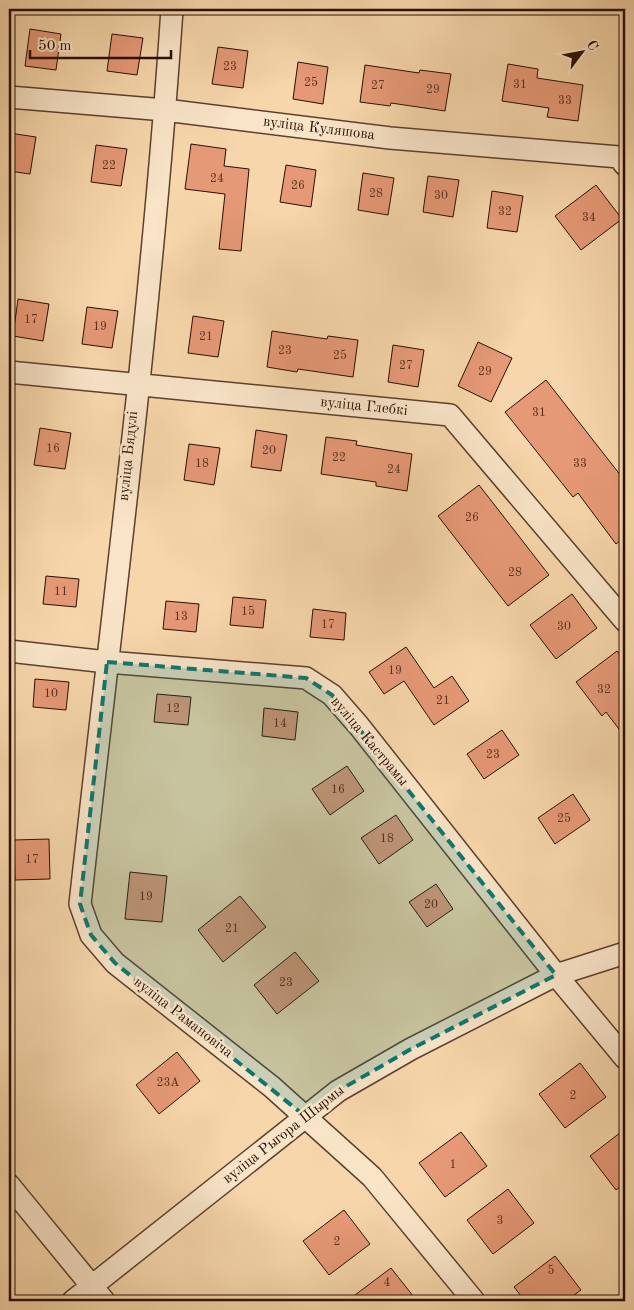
<svg xmlns="http://www.w3.org/2000/svg" width="634" height="1310" font-family="'Old Standard TT',serif">
	<rect width="100%" height="100%" fill="#f6d6aa"/>
	<filter id="stains"><feTurbulence type="fractalNoise" baseFrequency=".004" numOctaves="4"/><feColorMatrix values="0 0 0 0 .2 0 0 0 0 .09 0 0 0 0 .02 0 0 0 .5 -.17"/></filter>
	<radialGradient id="worn" r=".72"><stop offset=".6" stop-color="#630" stop-opacity="0"/><stop offset="1" stop-color="#630" stop-opacity=".3"/></radialGradient>
	<!-- building -->
	<path fill="#e69976" stroke="#280e03" d="M30 29 61 34 56 70 25 66Z
		M112 34 143 38 137 75 107 71Z
		M218 47 248 51 243 88 212 84Z
		M298 62 328 67 323 104 293 99Z
		M508 64 538 69 537 78 583 85 578 121 547 117 549 108 502 101Z
		M365 65 419 73 420 70 451 74 445 111 391 103 390 106 360 102Z
		M9 133 36 137 30 174 9 171Z
		M191 144 226 149 224 166 249 169 241 251 219 249 225 194 185 189Z
		M96 145 127 149 121 186 91 182Z
		M286 165 316 170 311 207 280 202Z
		M363 173 394 178 388 215 358 210Z
		M428 176 459 180 453 217 423 212Z
		M596 185 622 219 581 250 555 216Z
		M492 191 523 196 517 232 487 228Z
		M18 299 49 304 43 341 13 336Z
		M87 307 118 311 112 348 82 344Z
		M193 316 224 321 218 357 188 353Z
		M272 331 327 339 328 336 358 340 353 377 298 369 297 372 267 367Z
		M478 342 512 358 491 402 458 386Z
		M393 345 424 350 418 387 388 382Z
		M546 380 625 481V537L616 544 578 493 573 497 505 412Z
		M40 428 71 433 65 469 34 465Z
		M256 430 287 435 281 471 251 467Z
		M326 437 357 441 356 445 412 454 407 491 376 486V482L321 474Z
		M189 444 220 448 214 485 184 480Z
		M479 485 549 575 508 606 438 516Z
		M46 576 79 579 76 607 43 604Z
		M572 594 597 628 556 659 530 625Z
		M233 597 266 600 263 628 230 625Z
		M166 601 199 604 196 632 163 629Z
		M313 609 346 613 344 640 310 637Z
		M406 647 434 688 452 676 469 701 434 725 404 681 384 694 369 672Z
		M617 651 625 661V737L606 712 602 716 576 682Z
		M35 679 69 682 66 710 33 707Z
		M157 694 191 697 188 725 154 722Z
		M264 708 298 712 295 740 262 736Z
		M502 730 519 755 484 779 467 754Z
		M347 766 364 791 330 815 312 789Z
		M573 794 590 820 555 844 538 818Z
		M396 815 413 840 379 864 361 838Z
		M49 839 50 879 15 880 14 840Z
		M130 872 167 876 162 922 125 919Z
		M436 884 453 909 427 927 409 902Z
		M240 896 266 927 223 962 198 930Z
		M295 952 319 981 277 1014 254 985Z
		M177 1052 200 1081 159 1114 136 1085Z
		M580 1063 606 1097 565 1128 539 1094Z
		M625 1129V1183L616 1190 590 1156Z
		M461 1132 487 1166 445 1197 419 1163Z
		M508 1189 534 1223 493 1254 467 1220Z
		M344 1210 370 1244 329 1275 303 1241Z
		M555 1256 581 1290 566 1301H525L514 1287Z
		M391 1268 417 1301H347Z"/>
	<g fill="none" stroke-linecap="round" stroke-linejoin="round">
		<!-- minor casing -->
		<g stroke="#5c402d" stroke-width="24">
			<path id="minor" d="M172 9C152 308 113 606 80 904L91 935 115 963 272 1087 372 1177 474 1301
				M9 97 165 110 390 138 619 157 625 165
				M9 372 450 415 625 621
				M9 651 107 662 306 678 332 695 359 726 556 975 625 1058
				M9 1185 104 1301
				M73 1301 338 1091 411 1049 556 975 625 953"/>
		</g>
		<!-- minor -->
		<use href="#minor" stroke="#f9e4c8" stroke-width="21"/>
	</g>
	<!-- marked area -->
	<path fill="#0f766e" fill-opacity="0.2" stroke="#0f766e" stroke-width="4" stroke-dasharray="10 6" stroke-linejoin="round" d="M107 662 306 678 332 695 556 975 411 1049 338 1091 306 1117 115 963 91 935 80 904Z"/>
	<g text-anchor="middle" dominant-baseline="central" stroke-width="5" stroke-linejoin="round" paint-order="stroke">
		<!-- number labels -->
		<g font-size="12" fill="#583120">
			<text x="230" y="67">23</text>
			<text x="311" y="83">25</text>
			<text x="520" y="85">31</text>
			<text x="378" y="86">27</text>
			<text x="433" y="90">29</text>
			<text x="565" y="101">33</text>
			<text x="109" y="166">22</text>
			<text x="217" y="179">24</text>
			<text x="298" y="186">26</text>
			<text x="376" y="194">28</text>
			<text x="441" y="196">30</text>
			<text x="505" y="212">32</text>
			<text x="589" y="218">34</text>
			<text x="31" y="320">17</text>
			<text x="100" y="327">19</text>
			<text x="206" y="337">21</text>
			<text x="285" y="351">23</text>
			<text x="340" y="356">25</text>
			<text x="406" y="366">27</text>
			<text x="485" y="372">29</text>
			<text x="539" y="413">31</text>
			<text x="53" y="449">16</text>
			<text x="269" y="451">20</text>
			<text x="339" y="458">22</text>
			<text x="202" y="464">18</text>
			<text x="580" y="464">33</text>
			<text x="394" y="470">24</text>
			<text x="472" y="518">26</text>
			<text x="515" y="573">28</text>
			<text x="61" y="592">11</text>
			<text x="248" y="612">15</text>
			<text x="181" y="617">13</text>
			<text x="328" y="625">17</text>
			<text x="564" y="627">30</text>
			<text x="395" y="671">19</text>
			<text x="604" y="690">32</text>
			<text x="51" y="694">10</text>
			<text x="443" y="701">21</text>
			<text x="173" y="709">12</text>
			<text x="280" y="724">14</text>
			<text x="493" y="755">23</text>
			<text x="338" y="790">16</text>
			<text x="564" y="819">25</text>
			<text x="387" y="839">18</text>
			<text x="32" y="860">17</text>
			<text x="146" y="897">19</text>
			<text x="431" y="905">20</text>
			<text x="232" y="929">21</text>
			<text x="286" y="983">23</text>
			<text x="168" y="1083">23А</text>
			<text x="573" y="1096">2</text>
			<text x="453" y="1165">1</text>
			<text x="500" y="1221">3</text>
			<text x="337" y="1242">2</text>
			<text x="551" y="1271">5</text>
			<text x="387" y="1283">4</text>
		</g>
		<!-- street labels -->
		<g font-size="15" fill="#280e03" stroke="#f9e4c8">
			<text transform="translate(319 129) rotate(7)">вуліца Куляшова</text>
			<text transform="translate(364 407) rotate(6)">вуліца Глебкі</text>
			<text transform="translate(129 456) rotate(-84)">вуліца Бядулі</text>
			<text transform="translate(369 742) rotate(50)">вуліца Кастрамы</text>
			<text transform="translate(183 1018) rotate(38)">вуліца Рамановіча</text>
			<text transform="translate(284 1135) rotate(-38)">вуліца Рыгора Шырмы</text>
		</g>
	</g>
	<!-- margin -->
	<rect width="634" height="1310" fill="none" stroke="#f6d6aa" stroke-width="30"/>
	<rect x="10" y="10" width="614" height="1290" fill="none" stroke="#280e03" stroke-width="2.5"/>
	<rect x="15" y="15" width="604" height="1280" fill="none" stroke="#280e03"/>
	<!-- north arrow -->
	<g transform="translate(582 52) rotate(58)" stroke="#f9e4c8" stroke-width="4" paint-order="stroke">
	<path d="M0-4L9 19L0 12L-9 19Z" fill="#280e03"/>
	<text y="-8" font-size="14" font-weight="bold" text-anchor="middle" fill="#280e03">С</text>
	</g>
	<!-- scale -->
	<path d="M30 50v8h141v-8" fill="none" stroke="#280e03" stroke-width="2.5"/>
	<text x="38" y="50" font-size="15" fill="#280e03" stroke="#f9e4c8" stroke-width="4" paint-order="stroke">50 m</text>
	<rect width="100%" height="100%" filter="url(#stains)"/>
	<rect width="100%" height="100%" fill="url(#worn)"/>
</svg>
